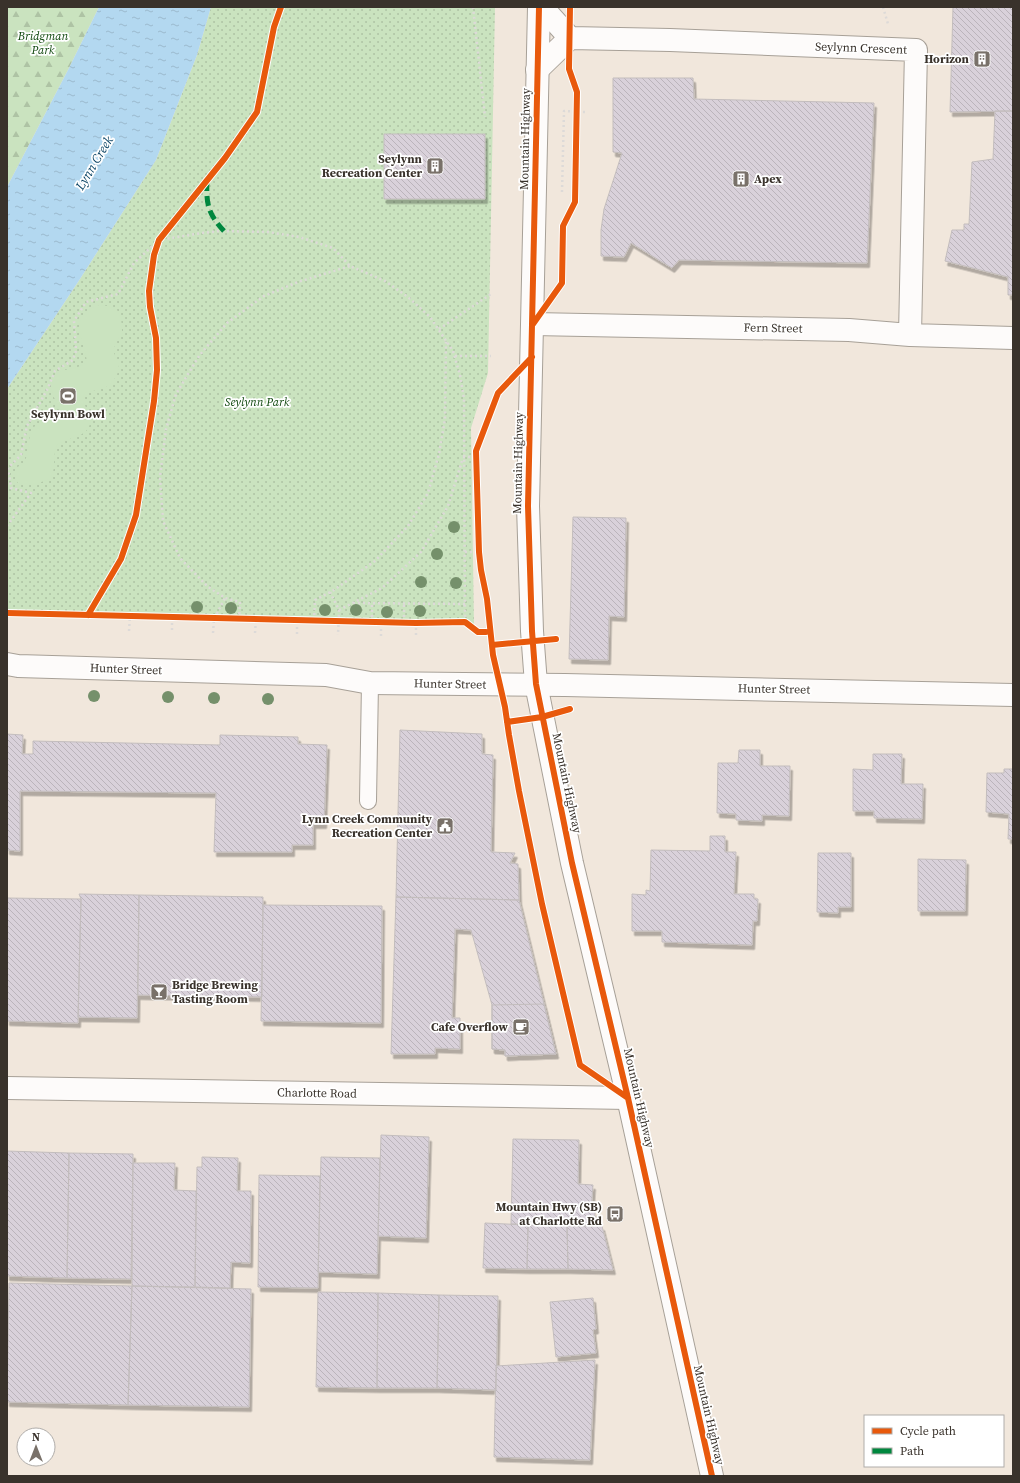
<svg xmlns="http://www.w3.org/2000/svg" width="1020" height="1483" font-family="'Source Serif 4',serif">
	<defs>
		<pattern id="grass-dots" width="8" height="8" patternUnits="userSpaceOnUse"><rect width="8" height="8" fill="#cae3bf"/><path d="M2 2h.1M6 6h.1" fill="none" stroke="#aec3a4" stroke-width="1.8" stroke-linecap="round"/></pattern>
		<pattern id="forest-firs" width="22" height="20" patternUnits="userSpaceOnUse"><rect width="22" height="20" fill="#cae3bf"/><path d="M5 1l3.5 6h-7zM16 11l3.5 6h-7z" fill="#aec3a4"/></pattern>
		<pattern id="water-ripples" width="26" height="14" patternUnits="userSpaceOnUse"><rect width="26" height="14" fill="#b3d8f0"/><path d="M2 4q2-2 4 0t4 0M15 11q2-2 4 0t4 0" fill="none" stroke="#9bbace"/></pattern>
		<pattern id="building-back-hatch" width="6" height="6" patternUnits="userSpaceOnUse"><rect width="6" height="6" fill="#d9d1da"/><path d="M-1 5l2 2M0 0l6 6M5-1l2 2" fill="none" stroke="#bbb4bb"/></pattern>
		<filter id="shadow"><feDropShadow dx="2.5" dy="4.5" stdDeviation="0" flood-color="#0004"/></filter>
	</defs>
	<rect width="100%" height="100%" fill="#f1e7dc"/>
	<!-- grass -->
	<path fill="url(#grass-dots)" d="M211 7H495L488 373 471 428 474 626 7 612V389L80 279 156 160 197 55Z"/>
	<!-- forest -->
	<path fill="url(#forest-firs)" d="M7 7H99L68 70 7 187Z"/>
	<!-- garden -->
	<path fill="#cae3bf" d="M97 305 108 306 117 310 121 318 122 331 113 350 114 353 119 365 118 372 113 382 105 388 85 393C79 404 92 411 90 423 87 438 68 437 57 445 50 461 62 479 37 483 30 484 24 485 18 483 11 472 15 468 25 462 35 432 20 427 58 417 62 407 53 400 52 390 50 363 77 373 87 362 85 337 65 322 97 305Z"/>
	<!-- water -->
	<path fill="url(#water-ripples)" d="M99 7H211L197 55 156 160 80 279 7 389V187L68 70Z"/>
	<!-- building -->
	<path fill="url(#building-back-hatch)" stroke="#c3bdbd" filter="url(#shadow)" d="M953 7H1013V111L950 112Z
		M613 78H693L694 99 874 103 867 263 679 260 672 268 631 243 624 257 601 256V230L604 209 622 153 613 152Z
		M995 111H1013V295H1008V277L945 261 952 230H964V224H969L972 162 993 159Z
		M384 134H485V199H384Z
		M573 517 626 518 624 617 609 616 608 660 569 659Z
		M400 730 482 734V754L493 755 491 852 515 853 510 863 518 864 519 900 396 897Z
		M7 734 23 735 22 754H33V741L220 745V735L298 737V744L327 745 324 824H313V845H292V852H214L216 793 20 791V851L7 850Z
		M739 750H760V766H790L789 816 762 815V821L736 820V814L717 813 718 763H738Z
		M873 754H902L901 784H923L922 819 874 818V811H853V769L873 770Z
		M1004 769H1013V839H1008L1009 814 986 812 987 773H1004Z
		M710 836H725V852H736L734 894H754V899H758L757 921H753L752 945 662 942V931H632V894L646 895V890L650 891 651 850 710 851Z
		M818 853H851V907H838V913L817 912Z
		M918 859 966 860 965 911H918Z
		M79 894 139 895 137 1018 78 1017 81 899Z
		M139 895 263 897 262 997 138 995Z
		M396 897 519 900 556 1054 505 1056V1050L492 1049V1005L471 930 455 929 452 1018H460V1049L435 1048V1054H391Z
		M7 898 81 899 78 1023 7 1021Z
		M263 905 382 906 381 1023 261 1021Z
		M544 1004 556 1054 505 1056V1050L492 1049V1005Z
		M381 1135 429 1137 426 1238 378 1236Z
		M513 1139 579 1140 578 1184 593 1185 591 1212H595V1226L511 1224Z
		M7 1151 69 1153 67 1278 7 1276Z
		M69 1153 133 1154 131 1279 67 1278Z
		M202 1157 238 1158 237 1191H251L250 1263 231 1262 230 1288 195 1287 197 1167H202Z
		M321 1157 380 1158 377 1274 318 1272Z
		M133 1163H175L174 1190 196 1191 195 1287 132 1286Z
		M259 1175 320 1176 318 1288 258 1287Z
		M485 1223 528 1225 527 1269 483 1268Z
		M528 1225 567 1226 568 1269H527Z
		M567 1226H602L613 1270 568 1269Z
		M9 1283 132 1286 128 1405 7 1402Z
		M132 1286 251 1289 249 1407 128 1405Z
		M318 1292 378 1293 377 1388 316 1387Z
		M378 1293 439 1295 437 1388H377Z
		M439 1295 498 1296 496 1390 437 1388Z
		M593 1298 596 1329 593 1330 596 1353 556 1357 550 1302Z
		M595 1360 590 1460 494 1457 496 1366Z"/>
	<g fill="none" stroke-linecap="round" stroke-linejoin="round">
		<!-- lane casing -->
		<g stroke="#a7a097" stroke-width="18">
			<path id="lane" d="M368 801 370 683"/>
		</g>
		<!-- street casing -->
		<g stroke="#a7a097" stroke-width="24">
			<path id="street" d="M542 7 570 38
				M537 70 570 38 670 40 916 50 910 335
				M533 324 849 330 910 335 1013 338
				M7 664 18 666 326 675 370 683 565 685 1013 695
				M7 1088 628 1098"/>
		</g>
		<!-- secondary casing -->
		<g stroke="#a7a097" stroke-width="24">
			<path id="secondary" d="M539 7 528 506 532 631 536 684 572 863 628 1098 712 1476"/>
		</g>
		<!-- path -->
		<path stroke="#dddad8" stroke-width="2.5" stroke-dasharray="2 3" stroke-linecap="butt" d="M473 7 485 117
			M883 7 888 24
			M562 192 564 111 585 112
			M439 329 491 294
			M455 356H491
			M463 457H472
			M7 526 31 493 11 488 8 468 21 455 27 426 48 388 55 371 73 360 76 351 74 321 86 302 118 294 134 263 159 240 202 233 220 231 268 232 299 237 333 248 350 266 385 281 408 297 430 317 453 351 460 375 464 399 465 622
			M465 552H475
			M330 592 339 610 338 635
			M353 603 465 604
			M339 610 382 588 421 552 448 506 462 461
			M172 618V632
			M239 619 240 602 225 598 207 586 180 558 163 521 160 477 166 429 176 394 199 356 227 323 264 296 298 282 350 266
			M314 620 315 600 334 590 375 561 408 526 428 493 439 454 445 419 446 340
			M372 622V603
			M404 622V603
			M416 623V636
			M129 631 130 616
			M213 633 214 619 225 598
			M255 633 256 619
			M297 634V620
			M381 636V622"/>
		<!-- lane -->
		<use href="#lane" stroke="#fdfbfa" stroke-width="16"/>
		<!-- street -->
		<use href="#street" stroke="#fdfbfa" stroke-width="22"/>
		<!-- secondary -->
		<use href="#secondary" stroke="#fdfbfa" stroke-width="22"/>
		<!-- quiet -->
		<path stroke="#00873e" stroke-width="5" stroke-dasharray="10 5" stroke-linecap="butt" d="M207 181C206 204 208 214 224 231"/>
		<!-- cycleway casing -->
		<g stroke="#fff" stroke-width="8">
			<path id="cycleway" d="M539 7 528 506 532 631 536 684 572 863 628 1098 712 1476
				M533 324 562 283 563 226 575 202 577 92 569 69 570 7
				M532 357 498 393 476 451 479 552 481 570 487 599 493 655 505 707 509 735 519 791 542 904 580 1065 628 1098
				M7 613 416 623 465 622 478 632H486
				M88 615 121 559 136 515 154 401 157 370 156 338 150 307 149 291 154 255 159 240 225 158 257 112 274 27 281 7
				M492 645 556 639
				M507 722 542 717 570 709"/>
		</g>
		<!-- cycleway -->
		<use href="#cycleway" stroke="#e8590c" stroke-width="6"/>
	</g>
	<!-- trees -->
	<g fill="#75906b">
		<circle cx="454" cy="527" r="6"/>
		<circle cx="437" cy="554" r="6"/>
		<circle cx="421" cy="582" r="6"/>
		<circle cx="456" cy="583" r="6"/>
		<circle cx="197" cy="607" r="6"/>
		<circle cx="231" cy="608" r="6"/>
		<circle cx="325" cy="610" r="6"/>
		<circle cx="356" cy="610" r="6"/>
		<circle cx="420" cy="611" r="6"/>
		<circle cx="387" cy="612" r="6"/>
		<circle cx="94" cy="696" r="6"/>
		<circle cx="168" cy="697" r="6"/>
		<circle cx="214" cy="698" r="6"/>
		<circle cx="268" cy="699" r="6"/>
	</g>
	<!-- icons -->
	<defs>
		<g id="building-square" transform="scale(0.9)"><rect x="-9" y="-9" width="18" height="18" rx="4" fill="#797169" stroke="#fff"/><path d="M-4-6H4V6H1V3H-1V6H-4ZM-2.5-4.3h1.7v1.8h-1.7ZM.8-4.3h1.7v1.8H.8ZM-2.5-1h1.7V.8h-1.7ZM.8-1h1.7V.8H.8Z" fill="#fff"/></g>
		<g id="stadium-square" transform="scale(0.9)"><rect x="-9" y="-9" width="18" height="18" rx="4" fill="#797169" stroke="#fff"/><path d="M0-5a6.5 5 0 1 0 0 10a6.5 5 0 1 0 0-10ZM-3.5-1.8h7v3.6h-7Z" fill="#fff"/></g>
		<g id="civic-square" transform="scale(0.9)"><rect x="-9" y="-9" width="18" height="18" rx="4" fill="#797169" stroke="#fff"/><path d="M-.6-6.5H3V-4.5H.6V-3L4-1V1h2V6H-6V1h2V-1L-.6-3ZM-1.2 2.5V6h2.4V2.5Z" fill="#fff"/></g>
		<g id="bar-square" transform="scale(0.9)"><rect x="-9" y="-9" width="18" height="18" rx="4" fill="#797169" stroke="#fff"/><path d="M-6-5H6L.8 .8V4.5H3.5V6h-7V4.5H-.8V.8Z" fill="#fff"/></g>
		<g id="cafe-square" transform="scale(0.9)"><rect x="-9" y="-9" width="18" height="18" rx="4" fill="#797169" stroke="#fff"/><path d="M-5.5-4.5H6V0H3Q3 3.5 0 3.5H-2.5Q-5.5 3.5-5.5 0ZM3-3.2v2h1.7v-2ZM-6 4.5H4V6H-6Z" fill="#fff"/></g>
		<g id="bus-square" transform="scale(0.9)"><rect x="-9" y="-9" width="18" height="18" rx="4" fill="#797169" stroke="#fff"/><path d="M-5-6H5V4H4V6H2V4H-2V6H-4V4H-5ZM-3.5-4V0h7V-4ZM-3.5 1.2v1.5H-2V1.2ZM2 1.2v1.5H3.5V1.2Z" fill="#fff"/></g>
	</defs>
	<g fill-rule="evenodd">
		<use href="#building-square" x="982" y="59"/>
		<use href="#building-square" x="435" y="166"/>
		<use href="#building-square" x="741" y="179"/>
		<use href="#stadium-square" x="68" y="396"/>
		<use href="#civic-square" x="445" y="826"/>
		<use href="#bar-square" x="159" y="992"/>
		<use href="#cafe-square" x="521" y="1027"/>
		<use href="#bus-square" x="615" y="1214"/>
	</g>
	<g text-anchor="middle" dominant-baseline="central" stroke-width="3.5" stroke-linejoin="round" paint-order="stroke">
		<!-- park labels -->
		<g font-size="12" font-style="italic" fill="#10480e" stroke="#fff">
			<text x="43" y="36">Bridgman<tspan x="43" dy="14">Park</tspan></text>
			<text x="257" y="402">Seylynn Park</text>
		</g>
		<!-- street labels -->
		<g font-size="12" fill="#39322b" stroke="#fff">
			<text transform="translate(861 48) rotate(2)">Seylynn Crescent</text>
			<text transform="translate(525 139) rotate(-89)">Mountain Highway</text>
			<text transform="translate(773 328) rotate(1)">Fern Street</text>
			<text transform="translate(518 463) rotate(-89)">Mountain Highway</text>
			<text transform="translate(126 669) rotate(2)">Hunter Street</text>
			<text transform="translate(450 684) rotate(1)">Hunter Street</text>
			<text transform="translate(774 689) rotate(1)">Hunter Street</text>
			<text transform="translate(567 783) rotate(78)">Mountain Highway</text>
			<text transform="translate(317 1093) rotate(1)">Charlotte Road</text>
			<text transform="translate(639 1098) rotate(77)">Mountain Highway</text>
			<text transform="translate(709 1415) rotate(77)">Mountain Highway</text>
		</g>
		<!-- poi labels -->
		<g font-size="12" font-weight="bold" fill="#39322b" stroke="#fff" text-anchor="end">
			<text x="969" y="59">Horizon</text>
			<text x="422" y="159">Seylynn<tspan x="422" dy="14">Recreation Center</tspan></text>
			<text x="754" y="179" text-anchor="start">Apex</text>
			<text x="68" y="414" text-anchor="middle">Seylynn Bowl</text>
			<text x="432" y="819">Lynn Creek Community<tspan x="432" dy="14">Recreation Center</tspan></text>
			<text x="172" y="985" text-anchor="start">Bridge Brewing<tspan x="172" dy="14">Tasting Room</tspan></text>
			<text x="508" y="1027">Cafe Overflow</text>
			<text x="602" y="1207">Mountain Hwy (SB)<tspan x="602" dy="14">at Charlotte Rd</tspan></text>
		</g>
		<!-- water labels -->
		<g font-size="13" font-style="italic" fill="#0a4364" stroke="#fff">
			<text transform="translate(94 163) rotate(-59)">Lynn Creek</text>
		</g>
	</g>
	<!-- border -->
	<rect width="1020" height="1483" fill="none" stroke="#39322b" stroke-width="16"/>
	<!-- legend -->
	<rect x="864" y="1415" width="140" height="52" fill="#ffffff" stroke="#b0adaa"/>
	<rect x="872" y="1428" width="20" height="6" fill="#e8590c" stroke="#b0adaa"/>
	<text x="900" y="1435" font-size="12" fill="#39322b">Cycle path</text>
	<rect x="872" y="1448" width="20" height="6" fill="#00873e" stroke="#b0adaa"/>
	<text x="900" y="1455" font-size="12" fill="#39322b">Path</text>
	<!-- north arrow -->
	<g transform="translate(36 1447)"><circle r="19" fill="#ffffff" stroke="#b0adaa"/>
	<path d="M0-3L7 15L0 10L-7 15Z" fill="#797169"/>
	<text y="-6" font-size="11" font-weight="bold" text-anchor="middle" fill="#39322b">N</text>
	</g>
</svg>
